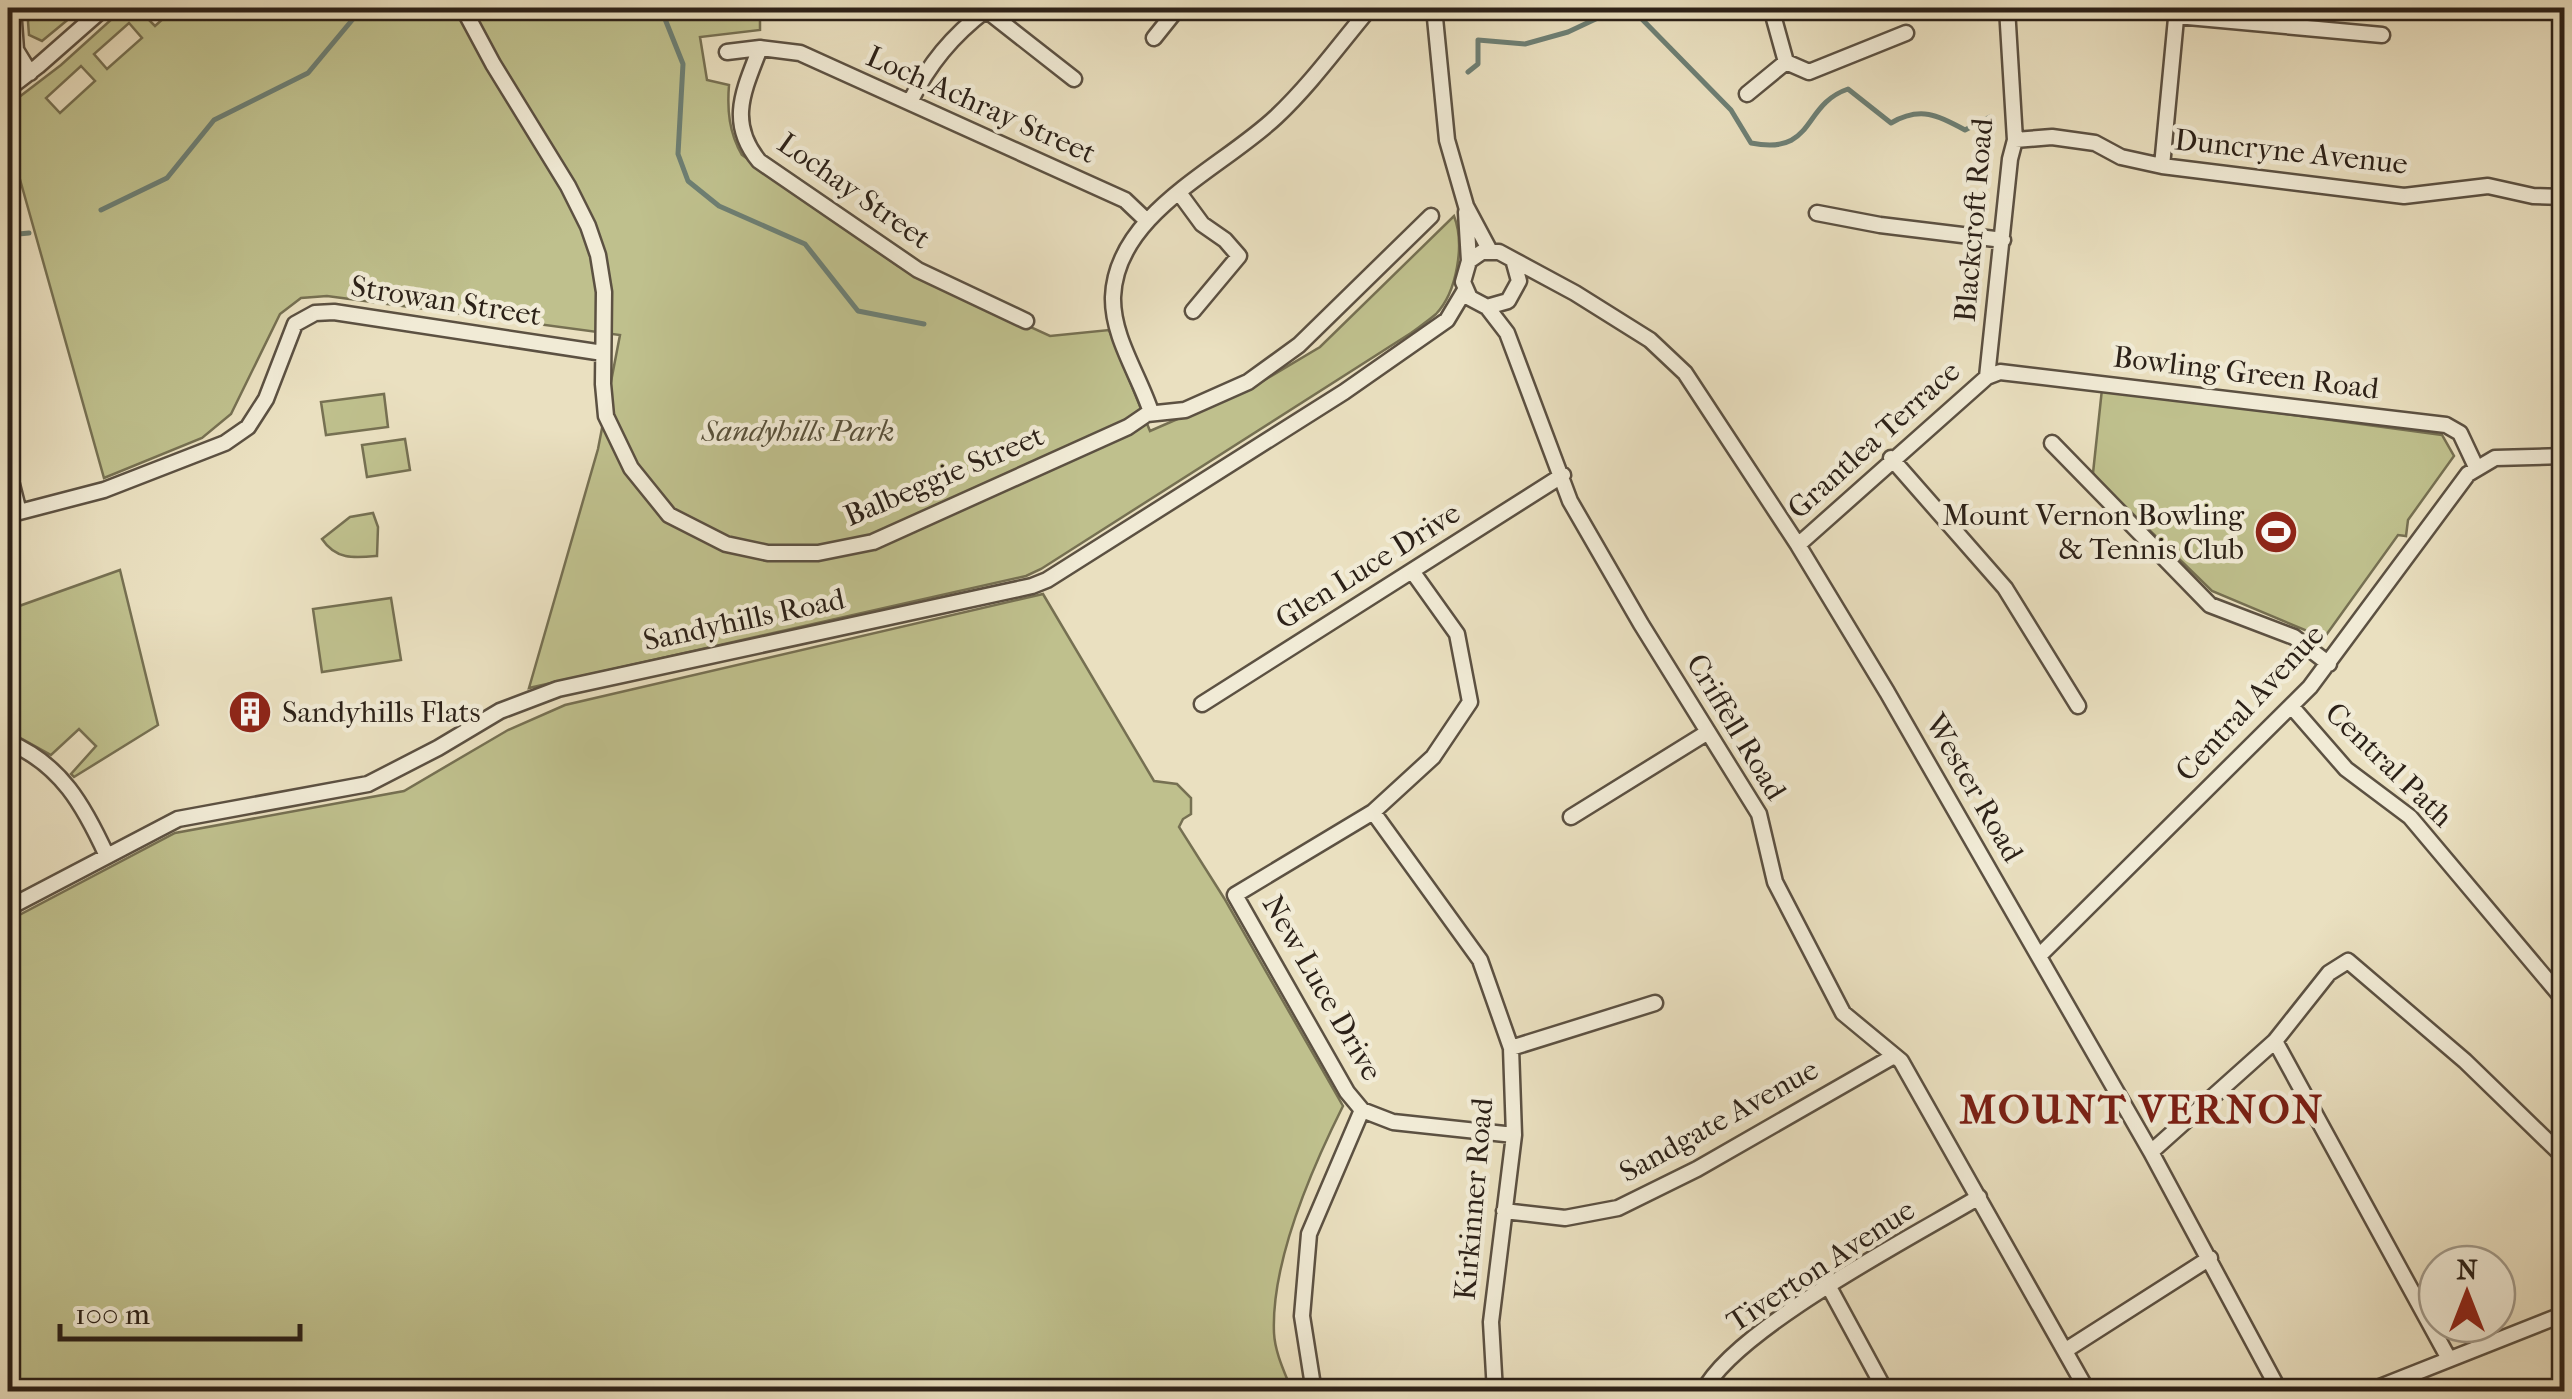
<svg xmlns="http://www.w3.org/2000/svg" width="2572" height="1399" font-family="'IM FELL French Canon',serif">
	<rect width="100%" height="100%" fill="#eae0c0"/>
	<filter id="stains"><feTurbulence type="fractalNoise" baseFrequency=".002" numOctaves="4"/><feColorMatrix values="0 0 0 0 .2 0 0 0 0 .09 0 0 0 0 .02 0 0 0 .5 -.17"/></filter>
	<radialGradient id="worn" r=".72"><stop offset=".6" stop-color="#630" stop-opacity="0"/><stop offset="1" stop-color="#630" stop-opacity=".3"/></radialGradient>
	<!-- green -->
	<path fill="#bfc08d" stroke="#767052" stroke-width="2.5" fill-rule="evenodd" d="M27 8H82L42 41 29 35Z
		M124 8H145L141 12 155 26 175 8H760V30L700 37 707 80 729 85C727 110 729 133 742 155L898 266 1050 336 1109 330 1150 431 1256 385 1320 347 1454 216C1465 244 1457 292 1436 314 1428 321 1419 327 1411 333L1041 569 1026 576 529 688 598 449 620 335 327 296 301 298 280 314 231 414 202 438 104 478 10 144 14 101 61 65ZM129 23 142 38 107 69 94 54ZM81 66 95 81 60 113 46 98Z
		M2102 389 2442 435 2454 456 2408 520 2406 536 2398 535 2324 638 2212 591 2099 481 2093 473Z
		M384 394 388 427 326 435 321 402Z
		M405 439 410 470 367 477 362 445Z
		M373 513 378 527 377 556C354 558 336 560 322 539L350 517Z
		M120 570 158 725 74 777 71 774 96 746 79 729 51 755 8 731V610Z
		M1043 594 1154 781 1177 784 1191 798V814L1183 819 1179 827 1224 898 1343 1106C1312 1168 1271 1262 1274 1333 1275 1353 1285 1373 1292 1391H8V921L175 833 404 791 508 730 565 705Z
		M391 598 401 660 322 672 313 609Z"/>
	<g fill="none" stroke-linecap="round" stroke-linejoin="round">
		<!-- stream -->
		<path stroke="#6d7f74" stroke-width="5" d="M646 8 665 19 683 64 678 154 688 181 719 206 805 244 858 311 924 324
			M1631 8 1731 110 1751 143C1816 156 1801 105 1848 89L1891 123C1920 106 1938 115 1965 130L1990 117
			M1468 72 1478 64V40L1525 44 1568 32 1619 8
			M101 210 167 178 214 120 308 73 358 13 396 9
			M8 235 29 233"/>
		<!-- street casing -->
		<g stroke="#5c5142" stroke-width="19">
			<path id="street" d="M13 8 16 50 30 73
				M463 8 493 64 568 186 588 226 598 255 604 292 603 384 606 416 631 468 669 515 726 544 768 553H818L873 542 1128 427 1147 414 1185 410 1248 382 1299 345 1431 216
				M1434 8 1447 140 1466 206 1490 251
				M1771 8 1786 62 1809 72 1906 33
				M2177 16 2382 35
				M1154 38 1178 8
				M760 48C744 90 727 122 759 161L918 270 1026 321
				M727 52 760 48 800 53 1125 200 1146 220
				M8 89 38 66 104 8
				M1747 94 1786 62
				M910 102C929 64 952 36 986 10L1074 79
				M2015 140 2052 137 2095 143 2121 157 2162 166 2404 196 2488 186 2533 196 2564 197
				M2162 166 2177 8
				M1180 194 1202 224 1225 240 1239 256 1193 311
				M1466 212 1469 261 1463 282 1470 298 1487 307 1508 301 1519 281 1514 263
				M1817 213 1880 225 2003 240
				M1469 261 1482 252H1499L1575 293 1650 340 1685 373 1798 545 1887 692 2151 1152 2280 1392
				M1487 307 1507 333 1570 501 1641 624 1759 814 1775 882 1843 1013 1901 1061 2088 1392
				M1987 377 2010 159 2015 140 2007 8
				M1151 412C1139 375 1112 337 1113 297 1116 213 1221 169 1276 117 1311 84 1339 45 1370 8
				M2052 443 2210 605 2294 637 2329 664
				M1891 458 2005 588 2078 706
				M8 469 19 512
				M8 515 104 490 225 443 248 427 266 399 295 324 315 313 334 312 603 353
				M1798 545 1987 377 2000 372 2446 425 2460 433 2476 467
				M1412 571 1457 634 1470 702 1433 757 1373 812 1235 895 1347 1092 1362 1110 1393 1122 1514 1135
				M1202 704 1563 475
				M2292 707 2346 769 2410 817 2564 1000
				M8 742C61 764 84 806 107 856
				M1373 812 1480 960 1511 1048 1514 1135 1491 1322 1495 1392
				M1571 817 1708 732
				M8 908 178 819 368 784 438 748 500 711 558 689 1032 586 1047 580 1344 392 1447 320 1465 290
				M2039 956 2310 687 2468 474 2495 458 2564 456
				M2275 1041 2449 1359
				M1511 1048 1655 1003
				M2151 1152 2275 1041 2329 973 2348 961 2465 1061 2564 1157
				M1504 1211 1565 1218 1618 1208 1697 1169 1894 1056
				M1829 1287 1886 1392
				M2066 1350 2210 1258
				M1314 1392 1302 1316 1309 1234 1362 1110
				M1703 1392C1734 1329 1914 1236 1979 1197
				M2367 1392 2564 1314"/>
		</g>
		<!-- street -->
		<use href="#street" stroke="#f1ebd6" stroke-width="14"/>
	</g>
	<!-- icons -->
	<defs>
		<g id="stadium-disc" transform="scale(2.25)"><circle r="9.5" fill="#8f2418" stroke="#f1ebd6"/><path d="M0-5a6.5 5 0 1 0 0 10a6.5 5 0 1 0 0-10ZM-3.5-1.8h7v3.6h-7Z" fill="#fff"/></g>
		<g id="building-disc" transform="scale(2.25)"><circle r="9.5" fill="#8f2418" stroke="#f1ebd6"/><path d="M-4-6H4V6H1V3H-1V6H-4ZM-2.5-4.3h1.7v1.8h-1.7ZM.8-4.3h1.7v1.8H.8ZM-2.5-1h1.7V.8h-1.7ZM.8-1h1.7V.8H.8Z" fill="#fff"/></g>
	</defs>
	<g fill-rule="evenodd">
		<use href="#stadium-disc" x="2276" y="532"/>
		<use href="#building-disc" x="250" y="712"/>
	</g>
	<g text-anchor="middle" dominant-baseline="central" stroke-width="9" stroke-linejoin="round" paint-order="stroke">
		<!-- street labels -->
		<g font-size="30" fill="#2c2118" stroke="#f1ebd6">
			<text transform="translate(981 105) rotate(24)">Loch Achray Street</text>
			<text transform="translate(2291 152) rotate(6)">Duncryne Avenue</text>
			<text transform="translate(854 191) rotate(35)">Lochay Street</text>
			<text transform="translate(1974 220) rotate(-85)">Blackcroft Road</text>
			<text transform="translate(446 301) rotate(9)">Strowan Street</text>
			<text transform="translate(2246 373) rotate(7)">Bowling Green Road</text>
			<text transform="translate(1874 440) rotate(-42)">Grantlea Terrace</text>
			<text transform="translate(944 476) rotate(-23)">Balbeggie Street</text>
			<text transform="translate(1368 566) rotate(-32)">Glen Luce Drive</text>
			<text transform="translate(744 620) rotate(-12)">Sandyhills Road</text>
			<text transform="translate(2250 703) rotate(-47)">Central Avenue</text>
			<text transform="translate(1736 727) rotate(59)">Criffell Road</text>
			<text transform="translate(2389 765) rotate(44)">Central Path</text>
			<text transform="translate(1974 788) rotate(60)">Wester Road</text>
			<text transform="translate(1322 988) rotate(60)">New Luce Drive</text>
			<text transform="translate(1719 1121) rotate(-29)">Sandgate Avenue</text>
			<text transform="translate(1474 1199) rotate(-85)">Kirkinner Road</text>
			<text transform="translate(1821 1266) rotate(-33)">Tiverton Avenue</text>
		</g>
		<!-- park labels -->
		<g font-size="30" font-style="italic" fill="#58513b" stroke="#f1ebd6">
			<text x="798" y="431">Sandyhills Park</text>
		</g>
		<!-- poi labels -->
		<g font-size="30" fill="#2c2118" stroke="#f1ebd6" text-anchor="end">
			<text x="2244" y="515">Mount Vernon Bowling<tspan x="2244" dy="34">&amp; Tennis Club</tspan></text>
			<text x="282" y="712" text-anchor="start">Sandyhills Flats</text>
		</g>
		<!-- district labels -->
		<g font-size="40" font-weight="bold" letter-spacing="2.5" fill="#7a1f14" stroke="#f1ebd6">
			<text x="2142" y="1110">MOUNT VERNON</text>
		</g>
	</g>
	<!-- margin -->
	<rect width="2572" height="1399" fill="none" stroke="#eae0c0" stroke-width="40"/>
	<rect x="10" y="10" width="2552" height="1379" fill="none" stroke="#2c2118" stroke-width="5"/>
	<rect x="20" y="20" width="2532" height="1359" fill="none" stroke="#2c2118" stroke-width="2.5"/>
	<!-- north arrow -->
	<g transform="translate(2467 1294)"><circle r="48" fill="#f1ebd6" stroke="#a29a8a" stroke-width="2.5"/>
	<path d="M0-8L18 38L0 25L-18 38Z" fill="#8f2418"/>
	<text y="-15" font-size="28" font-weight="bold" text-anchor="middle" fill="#2c2118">N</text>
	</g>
	<!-- scale -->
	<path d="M60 1324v15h240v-15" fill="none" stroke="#2c2118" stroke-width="5"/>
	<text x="75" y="1324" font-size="30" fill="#2c2118" stroke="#f1ebd6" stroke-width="8" paint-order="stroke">100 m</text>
	<rect width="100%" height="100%" filter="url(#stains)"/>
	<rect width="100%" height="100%" fill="url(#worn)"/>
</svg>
